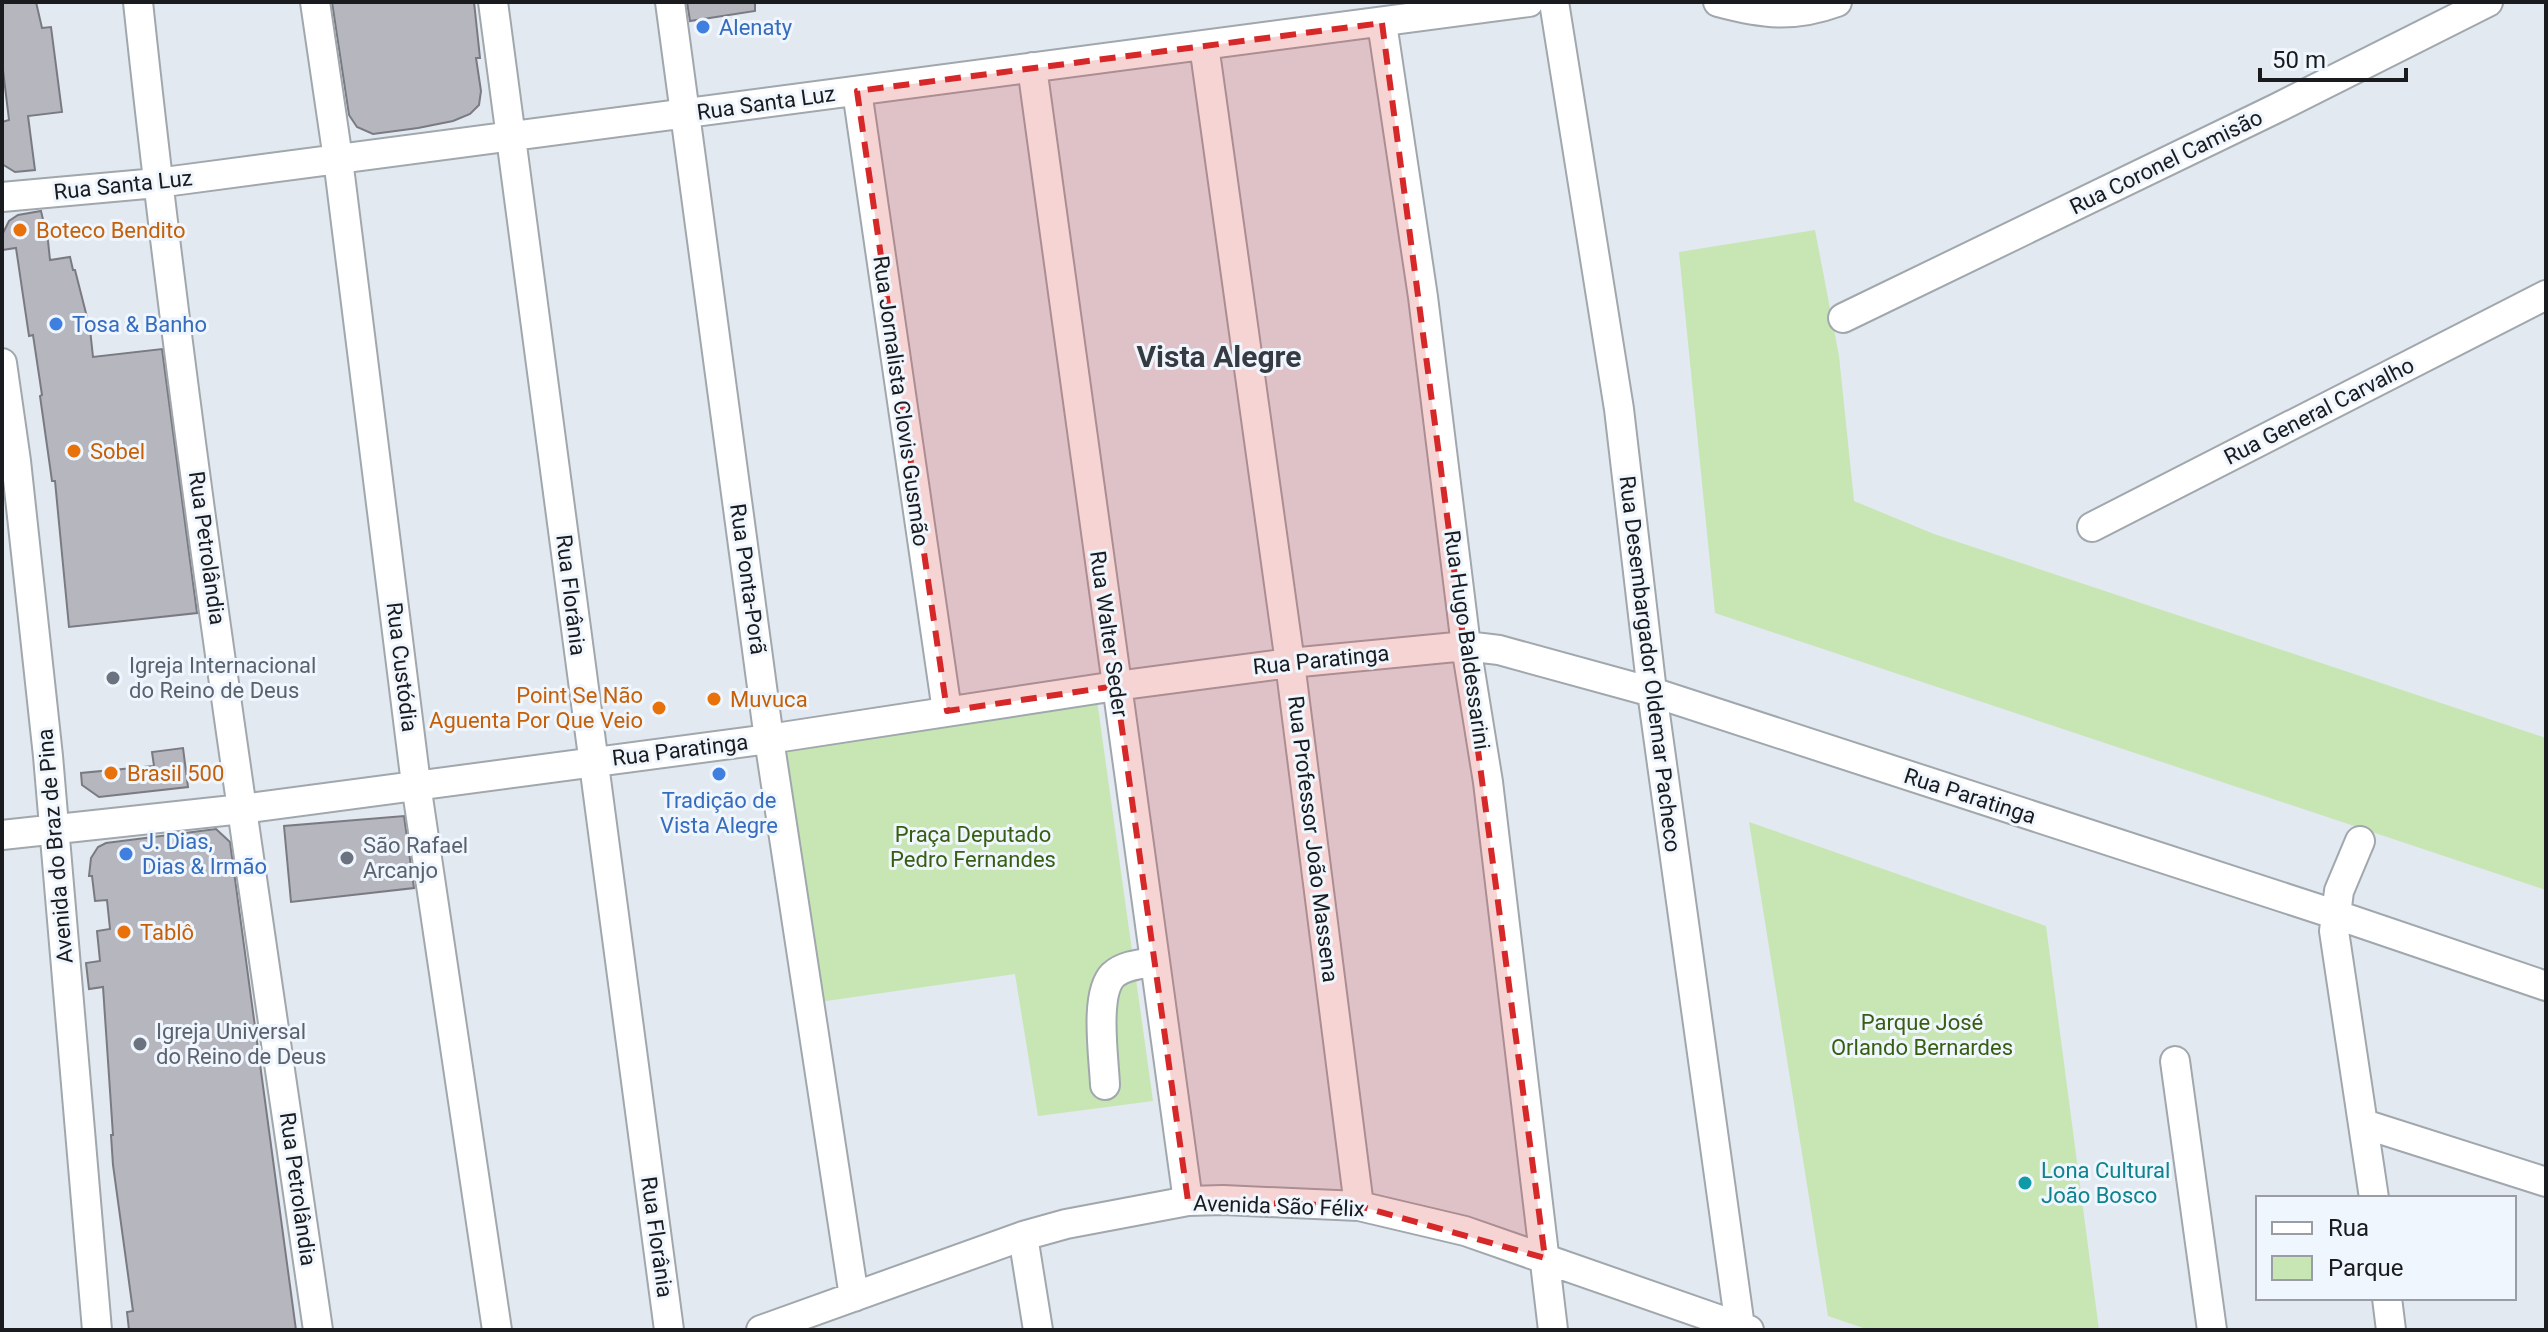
<svg xmlns="http://www.w3.org/2000/svg" width="2548" height="1332" font-family="Roboto,sans-serif">
	<rect width="100%" height="100%" fill="#e2e9f0"/>
	<!-- green -->
	<path fill="#c7e6b3" d="M1815 230 1839 356 1854 501 1934 534 2546 738V890L1715 613 1679 252Z
		M1096 693 1153 1101 1038 1116 1015 974 812 1003 776 743Z
		M1749 822 2046 926 2099 1330H1869L1828 1316Z"/>
	<!-- building -->
	<path fill="#b6b6be" stroke="#7a7a82" stroke-width="2" d="M2 2H36L42 28 51 27 62 112 28 116 35 170 15 172 2 164V122L9 120 2 62Z
		M332 2H474L480 58H476L481 91 479 105 470 114 453 121 418 128 373 134 357 127 349 115Z
		M687 2H755V11L690 21Z
		M41 211 48 241 50 260 70 257 73 270H75L90 329 93 357 162 349 197 613 69 627 55 481H52L40 396 42 395 33 335 29 336 16 248 2 250V235L9 221 18 215Z
		M183 748 188 787 99 797 82 785 81 773 154 766 152 752Z
		M404 816 414 888 291 902 284 826Z
		M216 829 230 842 296 1330H129L127 1312 133 1311 113 1165 111 1135H113L103 987 89 989 86 963 100 961 97 931 110 929 107 900 95 901 92 876H89L91 858 98 847 106 843Z"/>
	<g fill="none" stroke-linecap="round" stroke-linejoin="round">
		<!-- minor casing -->
		<g stroke="#a0a7ad" stroke-width="32">
			<path id="minor" d="M138 2C185 446 254 888 318 1330
				M315 2 338 159 416 784 497 1330
				M493 2 669 1330
				M670 2 769 739 854 1297
				M1554 2 1619 409 1652 692 1740 1327
				M1718 2C1763 14 1793 18 1837 2
				M1382 23 1423 297 1466 646 1488 782 1553 1330
				M1204 45 1290 663 1359 1206
				M1032 67 1188 1201
				M857 91 947 711
				M2 197 157 183 1529 2
				M1843 318 2277 108 2488 2
				M2 363 16 461 48 756 97 1330
				M2092 527 2546 295
				M2 835 242 809 769 739 1116 686 1290 663 1466 646 1499 650 1652 692 2334 914 2546 986
				M2360 841 2339 891 2334 931 2374 1198
				M2175 1061 2212 1330
				M1105 1085C1104 1058 1094 994 1113 975 1124 965 1141 964 1154 962
				M2364 1124 2546 1182
				M1023 1236 1038 1330
				M2387 1298 2391 1330
				M761 1330 1023 1236 1066 1224 1188 1201 1223 1200 1359 1206 1465 1231 1749 1330"/>
		</g>
		<!-- minor -->
		<use href="#minor" stroke="#fff" stroke-width="28"/>
	</g>
	<!-- marked area -->
	<path fill="#d62828" fill-opacity="0.2" stroke="#d62828" stroke-width="6" stroke-dasharray="16 10" stroke-linejoin="round" d="M1382 23 1545 1258 1359 1206 1188 1201 1116 686 947 711 857 91Z"/>
	<!-- markers -->
	<g fill="#3f7fe0" stroke="#f0f6fd" stroke-width="3">
		<circle cx="703" cy="27" r="8"/>
		<circle cx="56" cy="324" r="8"/>
		<circle cx="719" cy="774" r="8"/>
		<circle cx="126" cy="854" r="8"/>
	</g>
	<g fill="#e8710a" stroke="#f0f6fd" stroke-width="3">
		<circle cx="20" cy="230" r="8"/>
		<circle cx="74" cy="451" r="8"/>
		<circle cx="714" cy="699" r="8"/>
		<circle cx="659" cy="708" r="8"/>
		<circle cx="111" cy="773" r="8"/>
		<circle cx="124" cy="932" r="8"/>
	</g>
	<g fill="#6b7280" stroke="#f0f6fd" stroke-width="3">
		<circle cx="113" cy="678" r="8"/>
		<circle cx="347" cy="858" r="8"/>
		<circle cx="140" cy="1044" r="8"/>
	</g>
	<circle fill="#0f9aa8" stroke="#f0f6fd" stroke-width="3" cx="2025" cy="1183" r="8"/>
	<g text-anchor="middle" dominant-baseline="central" stroke-width="6" stroke-linejoin="round" paint-order="stroke">
		<!-- shop labels -->
		<g font-size="22" fill="#366cbe" stroke="#f0f6fd" text-anchor="start">
			<text x="719" y="27">Alenaty</text>
			<text x="72" y="324">Tosa &amp; Banho</text>
			<text x="719" y="800" text-anchor="middle">Tradição de<tspan x="719" dy="25">Vista Alegre</tspan></text>
			<text x="142" y="841">J. Dias,<tspan x="142" dy="25">Dias &amp; Irmão</tspan></text>
		</g>
		<!-- street labels -->
		<g font-size="22" fill="#191b1e" stroke="#f0f6fd">
			<text transform="translate(766 103) rotate(-8)">Rua Santa Luz</text>
			<text transform="translate(2166 162) rotate(-26)">Rua Coronel Camisão</text>
			<text transform="translate(123 185) rotate(-6)">Rua Santa Luz</text>
			<text transform="translate(901 401) rotate(82)">Rua Jornalista Clovis Gusmão</text>
			<text transform="translate(2319 411) rotate(-27)">Rua General Carvalho</text>
			<text transform="translate(207 548) rotate(82)">Rua Petrolândia</text>
			<text transform="translate(748 579) rotate(82)">Rua Ponta-Porã</text>
			<text transform="translate(571 595) rotate(83)">Rua Florânia</text>
			<text transform="translate(1109 634) rotate(82)">Rua Walter Seder</text>
			<text transform="translate(1467 640) rotate(82)">Rua Hugo Baldessarini</text>
			<text transform="translate(1321 660) rotate(-6)">Rua Paratinga</text>
			<text transform="translate(1650 664) rotate(83)">Rua Desembargador Oldemar Pacheco</text>
			<text transform="translate(402 667) rotate(83)">Rua Custódia</text>
			<text transform="translate(680 750) rotate(-7)">Rua Paratinga</text>
			<text transform="translate(1970 796) rotate(18)">Rua Paratinga</text>
			<text transform="translate(1313 839) rotate(83)">Rua Professor João Massena</text>
			<text transform="translate(55 846) rotate(-95)">Avenida do Braz de Pina</text>
			<text transform="translate(298 1189) rotate(82)">Rua Petrolândia</text>
			<text transform="translate(1279 1206) rotate(2)">Avenida São Félix</text>
			<text transform="translate(657 1237) rotate(82)">Rua Florânia</text>
		</g>
		<!-- food labels -->
		<g font-size="22" fill="#c56008" stroke="#f0f6fd" text-anchor="start">
			<text x="36" y="230">Boteco Bendito</text>
			<text x="90" y="451">Sobel</text>
			<text x="643" y="695" text-anchor="end">Point Se Não<tspan x="643" dy="25">Aguenta Por Que Veio</tspan></text>
			<text x="730" y="699">Muvuca</text>
			<text x="127" y="773">Brasil 500</text>
			<text x="140" y="932">Tablô</text>
		</g>
		<!-- worship labels -->
		<g font-size="22" fill="#5b616d" stroke="#f0f6fd" text-anchor="start">
			<text x="129" y="665">Igreja Internacional<tspan x="129" dy="25">do Reino de Deus</tspan></text>
			<text x="363" y="845">São Rafael<tspan x="363" dy="25">Arcanjo</tspan></text>
			<text x="156" y="1031">Igreja Universal<tspan x="156" dy="25">do Reino de Deus</tspan></text>
		</g>
		<!-- park labels -->
		<g font-size="22" fill="#375e10" stroke="#f0f6fd">
			<text x="973" y="834">Praça Deputado<tspan x="973" dy="25">Pedro Fernandes</tspan></text>
			<text x="1922" y="1022">Parque José<tspan x="1922" dy="25">Orlando Bernardes</tspan></text>
		</g>
		<!-- culture labels -->
		<g font-size="22" fill="#0d838f" stroke="#f0f6fd" text-anchor="start">
			<text x="2041" y="1170">Lona Cultural<tspan x="2041" dy="25">João Bosco</tspan></text>
		</g>
		<!-- district labels -->
		<g font-size="30" font-weight="bold" fill="#353b40" stroke="#f0f6fd">
			<text x="1219" y="356">Vista Alegre</text>
		</g>
	</g>
	<!-- border -->
	<rect width="2548" height="1332" fill="none" stroke="#191b1e" stroke-width="8"/>
	<!-- legend -->
	<rect x="2256" y="1196" width="260" height="104" fill="#f0f6fd" stroke="#9a9ea4" stroke-width="2"/>
	<rect x="2272" y="1222" width="40" height="12" fill="#ffffff" stroke="#9a9ea4" stroke-width="2"/>
	<text x="2328" y="1236" font-size="24" fill="#191b1e">Rua</text>
	<rect x="2272" y="1256" width="40" height="24" fill="#c7e6b3" stroke="#9a9ea4" stroke-width="2"/>
	<text x="2328" y="1276" font-size="24" fill="#191b1e">Parque</text>
	<!-- scale -->
	<path d="M2260 68v12h146v-12" fill="none" stroke="#191b1e" stroke-width="4"/>
	<text x="2272" y="68" font-size="24" fill="#191b1e" stroke="#f0f6fd" stroke-width="6" paint-order="stroke">50 m</text>
</svg>
